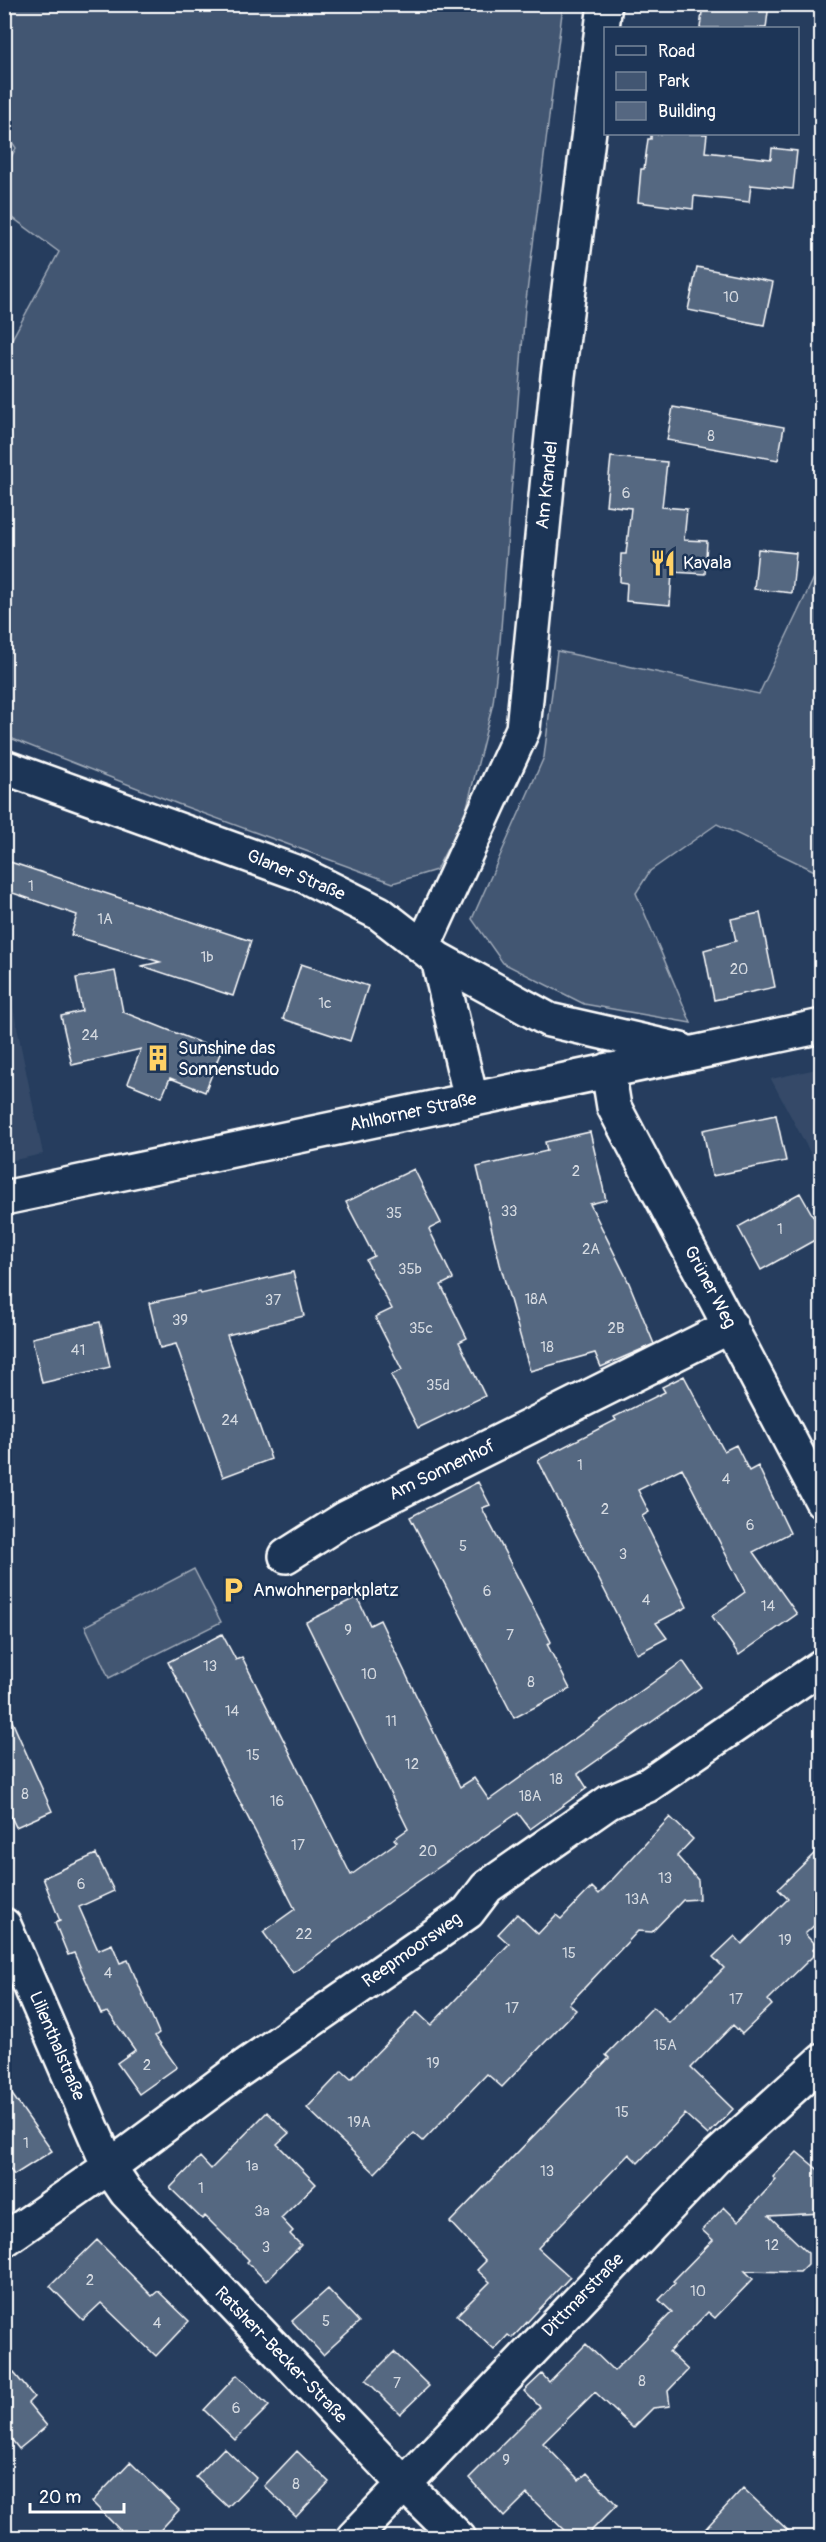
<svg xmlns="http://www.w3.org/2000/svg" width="826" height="2542" font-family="Pangolin,sans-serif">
	<rect width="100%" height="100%" fill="#263d5e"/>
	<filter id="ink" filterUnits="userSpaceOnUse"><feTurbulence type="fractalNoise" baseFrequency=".0167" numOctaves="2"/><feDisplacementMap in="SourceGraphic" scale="12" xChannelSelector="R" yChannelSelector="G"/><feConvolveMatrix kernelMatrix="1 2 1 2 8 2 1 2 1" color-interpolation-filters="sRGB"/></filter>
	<g filter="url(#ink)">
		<!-- built -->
		<path fill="#344a68" d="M5 986 9 988 43 1154 5 1162Z
			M821 1068H822L821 1173 771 1079Z"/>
		<!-- green -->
		<path fill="#425672" stroke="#a0aab8" stroke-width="1.5" d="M5 4 563 5 525 308 500 642 493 703 465 815 436 870 393 883 178 804 5 736V352L59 252 5 212V168L16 148 5 131Z
			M821 563V874L717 824 650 871 636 893 691 1023 584 1004 503 963 472 919 544 757 557 651 759 694Z
			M194 1569 221 1622 109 1678 85 1626Z"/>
		<!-- building -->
		<path fill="#556781" stroke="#fff" stroke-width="1.5" d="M703 4H769L766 28H700Z
			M651 134H707L705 152 771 159 772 148 797 151 793 189 751 185 749 202 694 196 693 209 638 202 641 169H644L648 139H651Z
			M697 267 773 282 764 325 688 310Z
			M673 407 784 427 778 460 667 440Z
			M611 457 667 462 662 507 687 509 684 540 707 541 705 574 672 572 670 605 626 601 627 583 620 582 621 554H626L631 508 606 505Z
			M758 549 796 553 792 593 754 589Z
			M4 860 251 941 233 996 142 966 160 962 71 935 77 915 4 890Z
			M760 913 775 987 714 1000 704 950 736 941 731 919Z
			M301 964 368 986 350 1041 283 1019Z
			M115 971 123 1012 221 1051 205 1092 170 1078 162 1097 128 1083 141 1049 72 1065 61 1016 82 1011 76 978Z
			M776 1115 786 1161 712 1176 703 1130Z
			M590 1132 606 1200 590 1204 629 1283 654 1344 601 1367 595 1353 530 1371 500 1264 477 1167 547 1151 545 1142Z
			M414 1169 441 1223 429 1229 453 1279 441 1285 467 1338 459 1342 485 1396 418 1428 391 1375 402 1370 375 1317 392 1309 366 1260 374 1256 346 1202Z
			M800 1193 822 1232V1236L761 1270 738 1227Z
			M293 1272 304 1316 227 1335 271 1459 223 1477 176 1344 160 1348 149 1303 200 1292 201 1294Z
			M100 1322 110 1367 42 1383 32 1338Z
			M684 1376 724 1451 736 1445 749 1471 758 1466 790 1533 753 1552 797 1614 739 1655 712 1616 745 1592 682 1468 638 1490 649 1512 642 1516 687 1607 656 1623 667 1638 637 1654 538 1460 616 1420 614 1417 665 1392 662 1387Z
			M478 1482 490 1505 482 1508 551 1642 547 1644 570 1689 514 1718 410 1517Z
			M357 1597 370 1625 380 1620 460 1787 474 1778 489 1800 683 1661 701 1687 578 1774 587 1788 530 1829 518 1813 394 1898 293 1973 263 1932 295 1909 168 1662 222 1634 236 1660 242 1657 351 1875 397 1842 394 1839 408 1829 306 1622Z
			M4 1703 52 1811 16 1827 4 1802Z
			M670 1817 693 1839 677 1856 698 1880 699 1899 683 1900 652 1932 638 1931 569 2004 576 2010 502 2087 487 2074 423 2141 414 2133 375 2173 307 2108 342 2071 351 2079 417 2012 431 2025 509 1944 498 1934 517 1914 538 1934 556 1915 561 1919 592 1887 599 1894Z
			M822 1846V1918L805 1934 816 1946 813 1950 816 1953 768 2000 772 2005 742 2034 733 2025 691 2068 733 2109 708 2135 685 2114 638 2163 629 2154 538 2248 570 2277 512 2338 508 2335 494 2350 457 2315 490 2282 477 2270 486 2261 450 2222 609 2058 606 2055 653 2007 669 2023 724 1968 713 1957 735 1936 742 1944 788 1899 778 1889Z
			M96 1854 114 1891 79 1907 98 1950 112 1944 120 1963 128 1960 159 2033 155 2036 177 2067 139 2094 117 2063 135 2050 108 2012 101 2014 74 1953 68 1955 55 1923 60 1921 43 1878Z
			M4 2083 52 2151 14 2175 4 2161Z
			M267 2112 289 2133 277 2144 316 2184 281 2218 293 2231 290 2234 301 2245 266 2281 247 2262 249 2260 205 2216 202 2219 170 2188 200 2157 211 2169Z
			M797 2152 822 2173V2213L769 2216 808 2253V2264L800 2272 745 2271 753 2279 715 2318 708 2312 669 2352 688 2370 668 2391 670 2406 653 2408 633 2428 595 2392 543 2443 579 2480 587 2473 617 2505 584 2538H572L527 2494 504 2517 469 2478 540 2407 524 2391 542 2374 549 2382 586 2344 614 2371 672 2312 659 2300 675 2283 673 2281 713 2240 702 2230 724 2207 738 2221 776 2180 773 2177Z
			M97 2240 152 2296 158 2291 189 2321 156 2356 101 2303 83 2320 50 2286Z
			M328 2289 359 2322 323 2355 292 2321Z
			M394 2352 429 2386 400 2414 366 2380Z
			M4 2361 34 2397 28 2403 47 2426 19 2449 4 2430Z
			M237 2375 269 2406 235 2440 204 2410Z
			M224 2448 256 2478 228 2507 196 2477Z
			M297 2451 329 2482 296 2517 264 2486Z
			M130 2462 179 2510 153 2538H128L92 2502Z
			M743 2488 796 2538H697Z"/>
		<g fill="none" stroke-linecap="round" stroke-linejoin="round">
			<!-- minor casing -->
			<g stroke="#fff" stroke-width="38">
				<path id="minor" d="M4 767 301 874 379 913 438 959 549 1020 681 1050
					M423 947 523 729 558 376 605 4
					M438 959 471 1099
					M608 1070 614 1107 822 1501
					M4 1198 822 1026
					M286 1556 346 1518 731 1326
					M4 1925 109 2167 126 2192 403 2483 459 2538
					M4 2240 109 2167 238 2071 468 1912 487 1887 609 1802 648 1785 822 1666
					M353 2538 714 2159 822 2061"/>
			</g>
			<!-- minor -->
			<use href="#minor" stroke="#1d3557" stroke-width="33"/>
		</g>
	</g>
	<!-- icons -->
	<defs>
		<g id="restaurant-bare" transform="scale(2.07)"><path d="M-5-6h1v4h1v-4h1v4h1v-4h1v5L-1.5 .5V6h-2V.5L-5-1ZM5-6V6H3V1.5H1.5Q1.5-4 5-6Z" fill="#ffd166" stroke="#1d3557" stroke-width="2.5" paint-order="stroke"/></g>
		<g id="building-bare" transform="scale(2.07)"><path d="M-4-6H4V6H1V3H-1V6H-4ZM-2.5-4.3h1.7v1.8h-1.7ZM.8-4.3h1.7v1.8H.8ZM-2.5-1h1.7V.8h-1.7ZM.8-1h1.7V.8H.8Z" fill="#ffd166" stroke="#1d3557" stroke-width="2.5" paint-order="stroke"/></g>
		<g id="parking-bare" transform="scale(2.07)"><path d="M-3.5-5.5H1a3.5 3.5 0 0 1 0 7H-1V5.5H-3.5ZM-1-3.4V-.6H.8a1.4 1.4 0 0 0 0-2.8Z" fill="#ffd166" stroke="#1d3557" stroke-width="2.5" paint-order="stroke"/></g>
	</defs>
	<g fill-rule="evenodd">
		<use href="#restaurant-bare" x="663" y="563"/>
		<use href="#building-bare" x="158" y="1058"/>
		<use href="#parking-bare" x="233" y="1590"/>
	</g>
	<g text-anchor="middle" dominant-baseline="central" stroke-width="5" stroke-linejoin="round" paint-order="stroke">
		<!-- number labels -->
		<g font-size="15" fill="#d4d9e0">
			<text x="731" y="297">10</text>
			<text x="711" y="436">8</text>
			<text x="626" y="493">6</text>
			<text x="31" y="886">1</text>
			<text x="105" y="919">1A</text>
			<text x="207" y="957">1b</text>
			<text x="739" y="969">20</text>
			<text x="325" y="1003">1c</text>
			<text x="90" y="1035">24</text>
			<text x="576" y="1171">2</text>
			<text x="509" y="1211">33</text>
			<text x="394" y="1213">35</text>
			<text x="780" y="1229">1</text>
			<text x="591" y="1249">2A</text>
			<text x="410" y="1269">35b</text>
			<text x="536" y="1299">18A</text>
			<text x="273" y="1300">37</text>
			<text x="180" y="1320">39</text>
			<text x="421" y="1328">35c</text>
			<text x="616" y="1328">2B</text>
			<text x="547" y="1347">18</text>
			<text x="78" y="1350">41</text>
			<text x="438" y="1385">35d</text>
			<text x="230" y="1420">24</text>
			<text x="580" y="1465">1</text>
			<text x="726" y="1479">4</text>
			<text x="605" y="1509">2</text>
			<text x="750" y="1525">6</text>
			<text x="463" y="1546">5</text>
			<text x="623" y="1554">3</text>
			<text x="487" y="1591">6</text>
			<text x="646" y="1600">4</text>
			<text x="768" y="1606">14</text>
			<text x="348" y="1630">9</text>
			<text x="510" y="1635">7</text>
			<text x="210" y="1666">13</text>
			<text x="369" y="1674">10</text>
			<text x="531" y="1682">8</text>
			<text x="232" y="1711">14</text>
			<text x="391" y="1721">11</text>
			<text x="253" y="1755">15</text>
			<text x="412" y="1764">12</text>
			<text x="556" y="1779">18</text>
			<text x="25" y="1794">8</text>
			<text x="530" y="1796">18A</text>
			<text x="277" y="1801">16</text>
			<text x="298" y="1845">17</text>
			<text x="428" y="1851">20</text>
			<text x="665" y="1878">13</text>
			<text x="81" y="1884">6</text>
			<text x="637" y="1899">13A</text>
			<text x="304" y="1934">22</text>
			<text x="785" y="1940">19</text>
			<text x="569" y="1953">15</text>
			<text x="108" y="1973">4</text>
			<text x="736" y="1999">17</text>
			<text x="512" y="2008">17</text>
			<text x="665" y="2045">15A</text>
			<text x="433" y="2063">19</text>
			<text x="147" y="2065">2</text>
			<text x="622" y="2112">15</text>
			<text x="359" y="2122">19A</text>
			<text x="26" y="2143">1</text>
			<text x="252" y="2166">1a</text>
			<text x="547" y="2171">13</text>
			<text x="201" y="2188">1</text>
			<text x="262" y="2211">3a</text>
			<text x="772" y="2245">12</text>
			<text x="266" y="2247">3</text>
			<text x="90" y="2280">2</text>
			<text x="698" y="2291">10</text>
			<text x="326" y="2321">5</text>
			<text x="157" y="2323">4</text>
			<text x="642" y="2381">8</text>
			<text x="397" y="2383">7</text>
			<text x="236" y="2408">6</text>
			<text x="506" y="2460">9</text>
			<text x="296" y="2484">8</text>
		</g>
		<!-- street labels -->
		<g font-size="18" fill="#fff" stroke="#1d3557">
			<text transform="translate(547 485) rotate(-84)">Am Krandel</text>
			<text transform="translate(296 875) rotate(23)">Glaner Straße</text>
			<text transform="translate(413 1112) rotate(-12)">Ahlhorner Straße</text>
			<text transform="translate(710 1287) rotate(62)">Grüner Weg</text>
			<text transform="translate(442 1470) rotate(-26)">Am Sonnenhof</text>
			<text transform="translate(412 1950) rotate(-35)">Reepmoorsweg</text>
			<text transform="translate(57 2046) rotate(67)">Lilienthalstraße</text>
			<text transform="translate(583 2295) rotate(-46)">Dittmarstraße</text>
			<text transform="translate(281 2355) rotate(46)">Ratsherr-Becker-Straße</text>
		</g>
		<!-- poi labels -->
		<g font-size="18" fill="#fff" stroke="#1d3557" text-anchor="start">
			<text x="683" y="563">Kavala</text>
			<text x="178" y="1048">Sunshine das<tspan x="178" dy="21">Sonnenstudo</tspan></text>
			<text x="253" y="1590">Anwohnerparkplatz</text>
		</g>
	</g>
	<!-- margin -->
	<rect width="826" height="2542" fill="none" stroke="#1d3557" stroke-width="24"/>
	<rect x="12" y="12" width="802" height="2518" fill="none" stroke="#fff" stroke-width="2" filter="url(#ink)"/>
	<!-- legend -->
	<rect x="604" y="27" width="195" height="108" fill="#1d3557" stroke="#77869a" stroke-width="1.5"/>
	<rect x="616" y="46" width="30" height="9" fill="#1d3557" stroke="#77869a" stroke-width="1.5"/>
	<text x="658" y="57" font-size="18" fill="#ffffff">Road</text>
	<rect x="616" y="72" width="30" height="18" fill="#425672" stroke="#77869a" stroke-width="1.5"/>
	<text x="658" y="87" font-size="18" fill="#ffffff">Park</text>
	<rect x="616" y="102" width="30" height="18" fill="#556781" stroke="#77869a" stroke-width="1.5"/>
	<text x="658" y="117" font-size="18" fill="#ffffff">Building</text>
	<!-- scale -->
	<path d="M30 2503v9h94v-9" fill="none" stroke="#ffffff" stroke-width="3"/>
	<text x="39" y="2503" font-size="18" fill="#ffffff" stroke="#1d3557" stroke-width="4.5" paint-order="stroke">20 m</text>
</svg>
